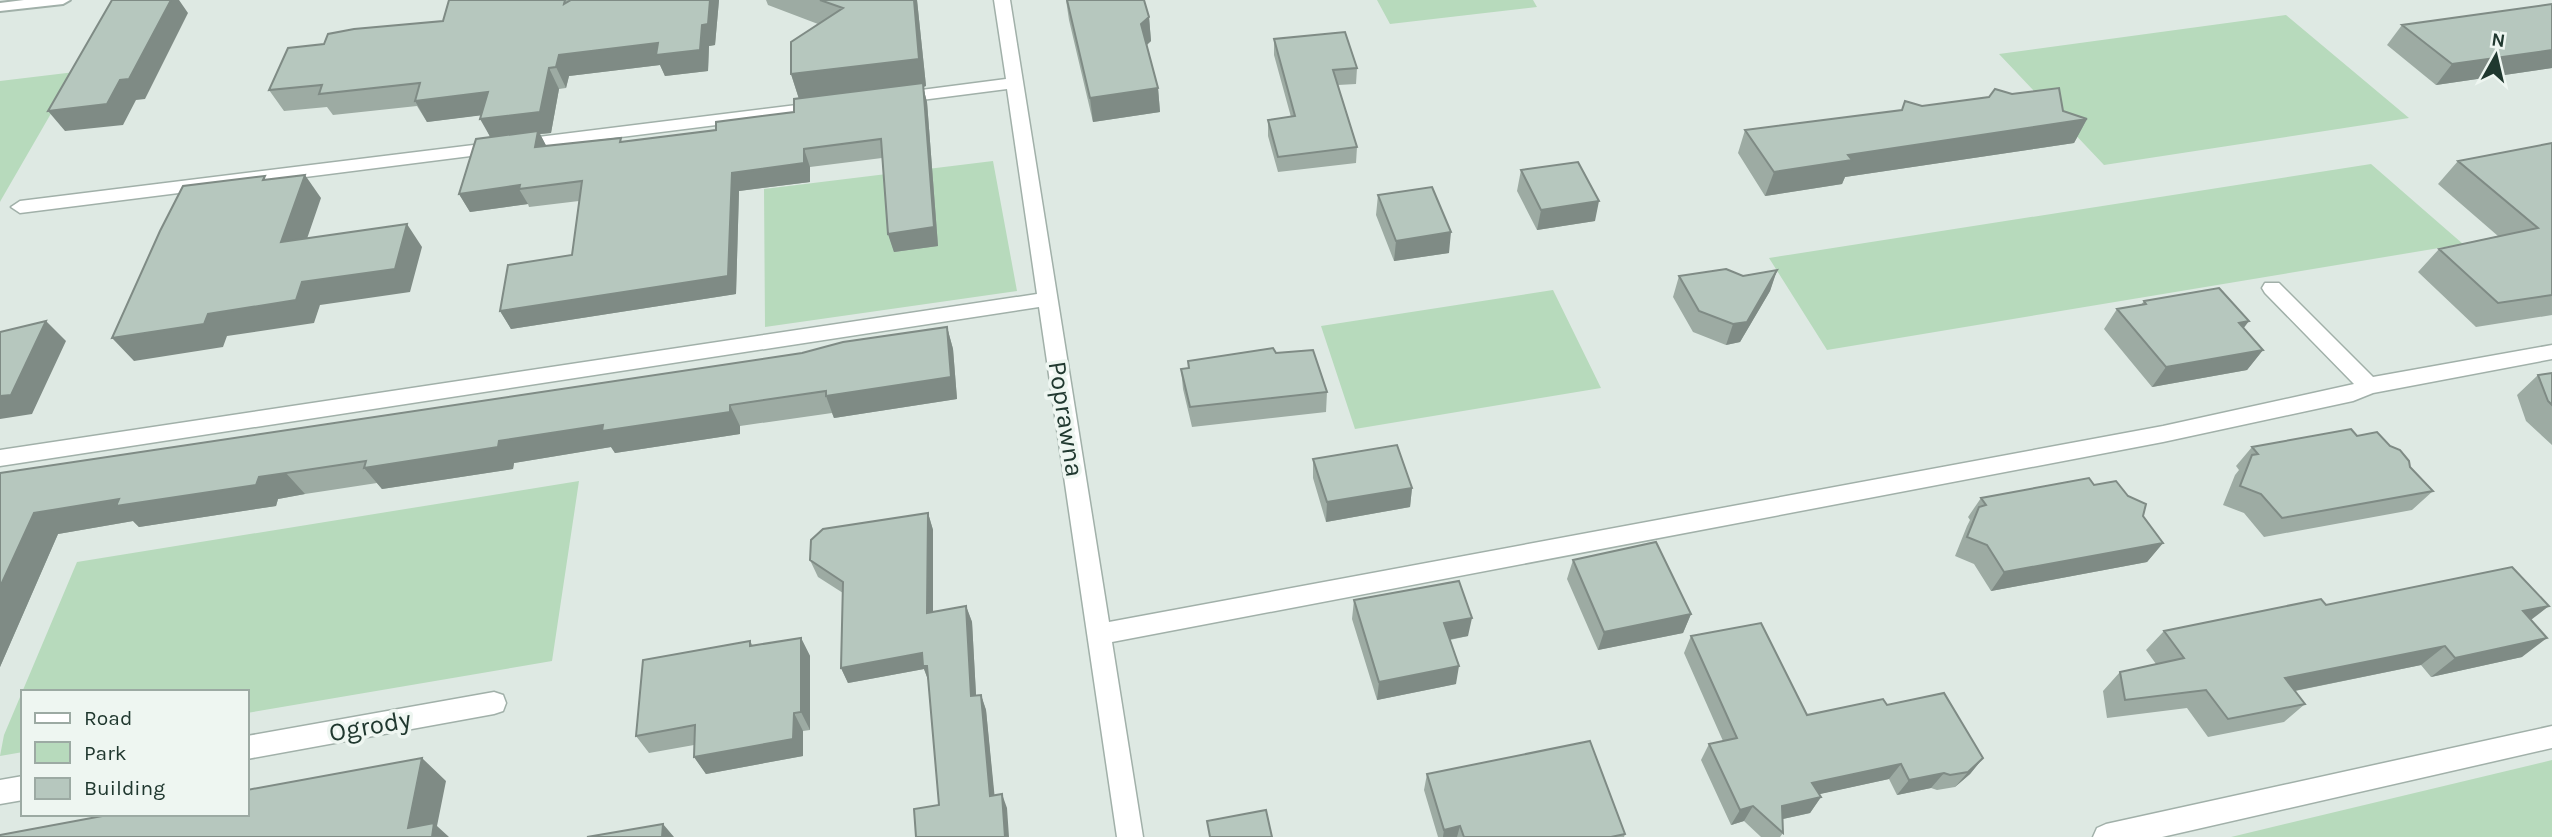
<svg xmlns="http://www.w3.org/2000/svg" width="2552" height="837" font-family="Karla,sans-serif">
	<rect width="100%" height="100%" fill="#dee9e3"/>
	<!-- green -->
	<path fill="#b7dabc" d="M1377 0H1533L1537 7 1390 24Z
		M2286 15 2409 118 2104 165 1999 54Z
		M75 72 1 200 0 202V81Z
		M993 161 1017 291 765 327 764 189Z
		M2371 164 2463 244 1827 350 1769 258Z
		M1553 290 1601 388 1355 429 1321 326Z
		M579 481 552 661 247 713V692H23V752L0 756 4 735 77 562Z
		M2552 760V837H2231Z"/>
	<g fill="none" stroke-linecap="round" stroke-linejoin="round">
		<!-- service casing -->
		<g stroke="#a1b0a9" stroke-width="4">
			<path id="service" d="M24 0H70L63 4 0 11V3Z"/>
		</g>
		<!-- minor casing -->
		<g stroke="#a1b0a9" stroke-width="3">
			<path id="minor" d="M994 0H1010L1109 622 2163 426 2354 384 2265 293 2262 288 2265 283H2279L2373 377 2552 345V359L2373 393 2353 401 2163 442 1112 642 1143 837H1117L1039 307 0 466V450L1037 294 1007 89 898 103 890 98 898 93 1006 79Z
				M821 102 827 103 830 107 827 111 20 213 11 207 20 201Z
				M494 692 503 695 506 703 503 711 494 714 247 759V736Z
				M2552 726V748L2162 837H2093L2097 828 2106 824Z
				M23 776V800L0 804V780Z"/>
		</g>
		<!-- service -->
		<use href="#service" fill="#fff" fill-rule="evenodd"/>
		<!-- minor -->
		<use href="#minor" fill="#fff" fill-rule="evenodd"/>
	</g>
	<!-- wall -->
	<path fill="#9daba3" d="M449 0H719L715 45 709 46 708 71 665 76 660 65 569 76 566 88 559 89 551 133 540 134 546 146 622 142 716 130 794 112 799 99 791 74 818 24 768 5 766 0H917L926 86 923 87 927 102 938 246 894 252 888 234 882 158 810 167V182L739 191 736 294 511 329 500 311 572 255 579 201 529 207 528 204 470 212 459 194 490 137 481 115 427 122 417 106 333 115 327 107 284 111 269 90 324 44 443 21Z
		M1066 0 1149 17 1151 41 1147 45 1158 88 1160 112 1093 122 1069 20Z
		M2552 4V68L2436 85 2387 45 2402 25Z
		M1274 39 1357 68 1356 84 1338 85 1357 147 1356 163 1278 172 1268 136V120L1291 117 1274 55Z
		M1905 101 1922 106 2063 111 2087 119 2074 143 1845 177 1842 184 1765 196 1738 153 1745 130 1902 110Z
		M2552 143V315L2476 327 2418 272 2439 249 2498 236 2438 184 2458 161Z
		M1521 170 1595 221 1537 230 1517 191Z
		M1378 195 1449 253 1394 261 1376 215Z
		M1777 270 1770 291 1740 342 1726 345 1693 332 1673 297 1679 276H1743Z
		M2144 301 2244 328 2263 350 2247 370 2152 387 2104 329 2117 309 2141 305Z
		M947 327 953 349 957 399 834 418 832 413 740 426V434L615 453 611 447 514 463 513 469 382 489 377 483 305 494 278 499 276 506 139 527 133 521 58 534 0 667V473L802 353Z
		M1276 353 1327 392 1326 412 1192 427 1183 389 1181 369 1189 368 1188 361Z
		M2552 373V445L2526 421 2517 395 2538 375Z
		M2357 436 2410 467 2433 491 2412 510 2264 537 2244 513 2223 505 2235 475 2239 470 2236 466 2252 447Z
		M1313 459 1412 488 1410 507 1326 522 1313 478Z
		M2094 485 2143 516 2163 543 2147 562 1991 591 1974 564 1955 556 1967 526 1970 520 1968 517 1981 498Z
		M928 513 933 530V612L966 606 972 622 976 696 981 695 986 710 994 795 1007 808 939 805 928 680 924 669 848 683 841 668 843 593 818 577 810 560Z
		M1573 560 1691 614 1683 633 1598 650 1567 579Z
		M1354 600 1468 636 1450 640 1456 684 1377 700 1352 619Z
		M2326 605 2530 620 2522 657 2431 677 2421 665 2295 691 2305 704 2284 722 2208 737 2187 708 2107 718 2103 691 2120 672 2156 664 2146 650 2164 631Z
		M1691 636 1807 715 1887 705 1983 758 1970 774 1955 787 1937 790 1931 788 1897 795 1889 779 1819 794 1821 797 1810 813 1783 819V833L1780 837H1761L1744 821 1731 825 1701 760 1709 744 1723 741 1684 653Z
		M801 638 810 656V730L803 731V756L706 774 694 757V745L649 753 636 736 750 641 753 646Z
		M1427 774 1625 834 1624 837H1438L1424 790Z"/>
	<!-- shaded-wall -->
	<path fill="#7f8b85" d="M171 0H179L188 13 145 99 136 100 123 125 65 131 48 111 120 80Z
		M710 0H719L715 45 709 46 708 71 665 76 660 65 569 76 566 88 556 67 559 55 658 43 702 25Z
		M914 0H917L926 86 923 87 927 102 938 246 894 252 888 234 923 87 800 102 791 74Z
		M1149 17 1151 41 1143 48 1141 24Z
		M2552 50V68L2436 85 2452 64Z
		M549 68 559 89 551 133 540 134 548 149 492 140 480 119Z
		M1158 88 1160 112 1093 122 1090 98Z
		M488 92 500 113 427 122 415 101Z
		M2087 119 2074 143 1845 177 1842 184 1765 196 1774 172 1848 155Z
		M804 149 810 167V182L739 191 736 294 511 329 500 311 732 173Z
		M305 175 321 198 298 265 281 242Z
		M520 185 519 189 528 204 470 212 459 194Z
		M1599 201 1595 221 1537 230 1541 210Z
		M407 224 422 247 410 292 320 305 314 323 227 336 223 347 134 361 112 338 208 314 302 282Z
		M1451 232 1449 253 1394 261 1396 241Z
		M1777 270 1770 291 1740 342 1726 345 1733 324Z
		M46 321 66 341 32 414 0 419V396Z
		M2249 321 2234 341 2239 323Z
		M947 327 953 349 957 399 834 418 826 396Z
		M2263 350 2247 370 2152 387 2166 367Z
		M730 405 740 426V434L615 453 611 447 514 463 513 469 382 489 364 468 499 441Z
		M286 473 305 494 278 499 276 506 139 527 133 521 58 534 0 667V587L34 513Z
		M1412 488 1410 507 1326 522 1327 502Z
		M928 513 933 530V629L927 613Z
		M2163 543 2147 562 1991 591 2004 572Z
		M966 606 972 622 977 712 971 696Z
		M2549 606 2523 626V611Z
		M1691 614 1683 633 1598 650 1604 632Z
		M1472 618 1468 636 1441 641 1444 623Z
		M801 638 810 656V730L801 712Z
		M2547 638 2522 657 2431 677 2455 658Z
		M2445 646 2421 665 2264 697 2285 678Z
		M922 653 933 681 929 682 924 669 848 683 841 668Z
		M1459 666 1456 684 1377 700 1379 682Z
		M981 695 986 710 996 810 990 796Z
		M794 713 803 731V756L706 774 694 757Z
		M422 758 446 781 437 826 449 837H418L408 828Z
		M1983 758 1970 774 1955 787 1968 772Z
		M1901 764 1889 779 1802 798 1812 783Z
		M1944 773 1931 788 1897 795 1909 780Z
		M1002 794 1007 808 1009 837H1005Z
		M1821 797 1810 813 1773 821 1782 806Z
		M1753 806 1744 821 1731 825 1740 810Z
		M663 824 674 837H662Z
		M1460 826 1457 837H1443L1444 830Z"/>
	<!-- building -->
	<path fill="#b6c7be" stroke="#7f8b85" stroke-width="2" d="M112 0H171L129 79 120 80 107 104 48 111Z
		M449 0H565L564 4 571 0H710L708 24 702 25 700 50 656 55 658 43 559 55 556 67 549 68 540 112 480 119 488 92 415 101 420 83 319 94 322 85 269 90 288 48 324 44 328 34 354 29 443 21Z
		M820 0H914L919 59 791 74V42L843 8Z
		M1067 0H1144L1149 17 1141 24 1158 88 1090 98Z
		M2552 4V50L2452 64 2402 25Z
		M1345 32 1357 68 1333 70 1357 147 1278 157 1268 120 1295 116 1274 39Z
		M923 83 934 227 888 234 881 139 804 149V163L732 173 728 276 500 311 508 265 572 255 582 181 519 189 520 185 459 194 476 139 538 131 535 147 621 138 620 142 716 130V122L794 112V99Z
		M2059 88 2063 111 2087 119 1848 155 1852 160 1774 172 1745 130 1902 110 1905 101 1922 106 1989 97 1995 89 2012 94Z
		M2552 143V295L2498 303 2439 249 2538 228 2458 161Z
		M1578 162 1599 201 1541 210 1521 170Z
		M305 175 281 242 407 224 395 269 302 282 296 300 208 314 204 324 112 338 160 231 183 186 265 176 263 180Z
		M1432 187 1451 232 1396 241 1378 195Z
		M1726 269 1743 276 1777 270 1747 322 1733 324 1699 311 1679 276Z
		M2219 288 2249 321 2239 323 2263 350 2166 367 2117 309 2146 304 2144 301Z
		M46 321 11 395 0 396V332Z
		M947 327 951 377 826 396V391L730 405V412L602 431 603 425 499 441 498 447 364 468 366 461 286 473 259 477 256 485 116 506 119 499 34 513 0 587V473L802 353 843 342Z
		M1273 348 1276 353 1313 350 1327 392 1190 407 1181 369 1189 368 1188 361Z
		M2552 373V405L2548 401 2538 375Z
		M2351 429 2357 436 2377 432 2390 446 2400 450 2409 461 2410 467 2433 491 2282 518 2261 494 2240 486 2252 455 2258 454 2252 447Z
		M1397 445 1412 488 1327 502 1313 459Z
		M2089 478 2094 485 2116 481 2128 496 2146 504 2143 516 2163 543 2004 572 1987 545 1967 537 1979 507 1986 505 1981 498Z
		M928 513 927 613 966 606 971 696 981 695 990 796 1002 794 1005 837H916L914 809 939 805 927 666H923L922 653 841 668 843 582 810 560 811 540 823 529Z
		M1656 542 1691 614 1604 632 1573 560Z
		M2512 567 2549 606 2523 611 2547 638 2455 658 2445 646 2285 678 2305 704 2228 719 2206 690 2125 700 2120 672 2184 658 2164 631 2321 599 2326 605Z
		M1459 581 1472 618 1444 623 1459 666 1379 682 1354 600Z
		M1761 623 1807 715 1883 699 1887 705 1944 693 1983 758 1968 772 1950 775 1944 773 1909 780 1901 764 1812 783 1821 797 1782 806 1783 833 1753 806 1740 810 1709 744 1737 738 1691 636Z
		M801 638V712L794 713 793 739 694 757 695 725 636 736 643 660 750 641V646Z
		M1590 741 1625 834 1611 837H1464L1460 826 1444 830 1427 774Z
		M422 758 408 828 434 823 432 837H0V835L113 814H247V790Z
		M1266 810 1272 837H1210L1207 821Z
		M663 824 662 837H587Z"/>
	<g text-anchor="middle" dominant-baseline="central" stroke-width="7" stroke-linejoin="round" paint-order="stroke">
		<!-- street labels -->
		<g font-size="26" fill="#20382f" stroke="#eef6f1">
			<text transform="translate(1066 419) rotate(81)">Poprawna</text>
			<text transform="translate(370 726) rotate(-10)">Ogrody</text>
		</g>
	</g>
	<!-- legend -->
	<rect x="21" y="690" width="228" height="126" fill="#eef6f1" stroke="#9caaa3" stroke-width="2"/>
	<rect x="35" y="713" width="35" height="10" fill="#ffffff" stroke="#9caaa3" stroke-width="2"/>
	<text x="84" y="725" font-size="21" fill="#20382f">Road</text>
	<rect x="35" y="742" width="35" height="21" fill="#b7dabc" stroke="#9caaa3" stroke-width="2"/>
	<text x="84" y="760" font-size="21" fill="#20382f">Park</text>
	<rect x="35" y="778" width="35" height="21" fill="#b6c7be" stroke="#9caaa3" stroke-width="2"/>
	<text x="84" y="795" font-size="21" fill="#20382f">Building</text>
	<!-- north arrow -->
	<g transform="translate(2496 56) rotate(8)" stroke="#eef6f1" stroke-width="5" paint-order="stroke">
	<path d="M0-5L12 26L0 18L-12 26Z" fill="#20382f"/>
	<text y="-10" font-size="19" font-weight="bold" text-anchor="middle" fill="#20382f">N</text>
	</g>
</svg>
